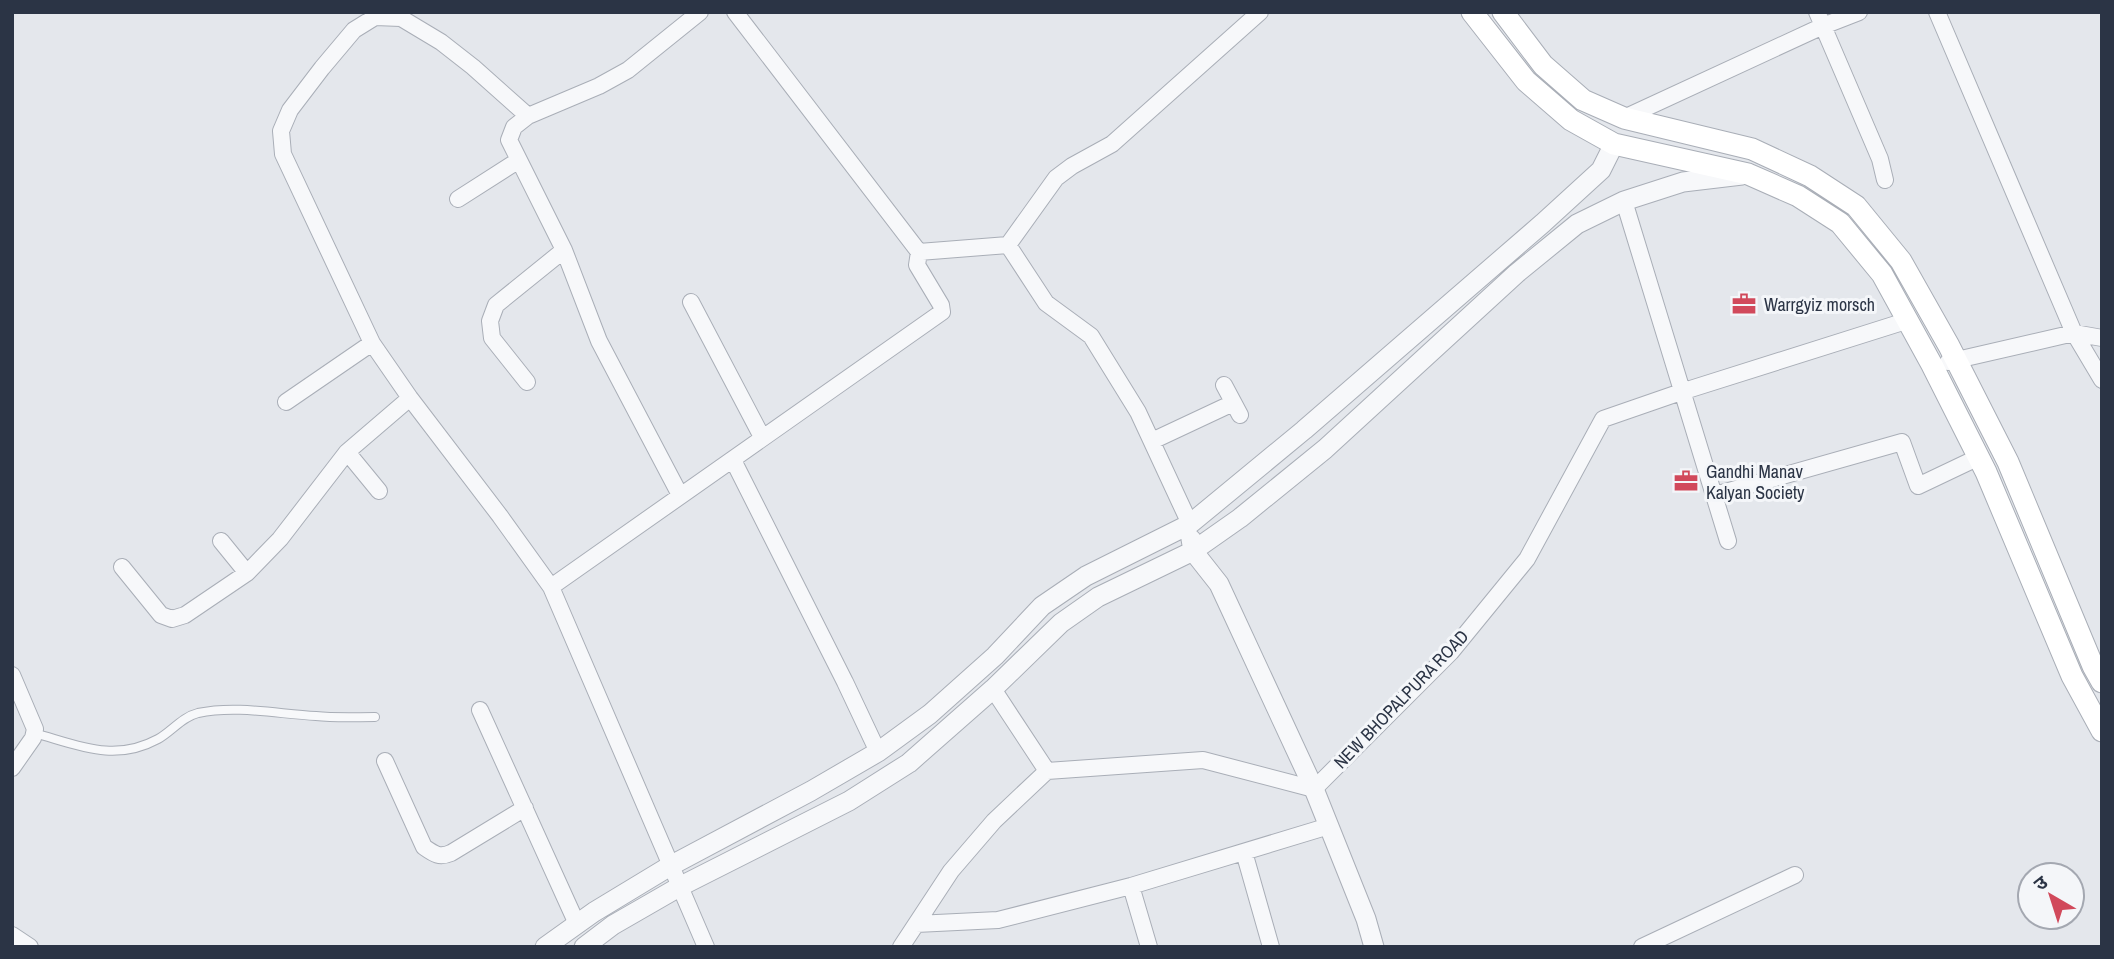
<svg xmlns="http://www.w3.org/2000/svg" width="2114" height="959" font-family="'Archivo Narrow','Noto Sans Devanagari',sans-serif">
	<rect width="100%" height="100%" fill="#e4e7ec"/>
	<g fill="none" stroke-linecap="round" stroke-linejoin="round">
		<!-- service casing -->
		<g stroke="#a9aeb7" stroke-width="10">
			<path id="service" d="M34 733C78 745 114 763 158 739 172 731 182 717 198 713 236 705 278 714 316 716 335 718 355 717 375 717"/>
		</g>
		<!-- minor casing -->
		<g stroke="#a9aeb7" stroke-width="18">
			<path id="minor" d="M372 12 375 17 401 18 441 42 473 67 528 116 599 86 628 70 700 12
				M735 12 919 252 1008 245 1046 303 1091 336 1138 412 1190 524
				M1859 12 1823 26 1880 159 1885 180
				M1937 12 2074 333 2102 380
				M375 17 354 30 322 68 290 110 281 131 283 154 372 343 410 398 500 516 551 587 706 947
				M528 116 514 127 509 140 564 250 599 341 680 495
				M1624 118 1823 26 1817 12
				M458 199 519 160
				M1624 201 1728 541
				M1008 245 1056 178 1072 166 1112 144 1260 12
				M691 302 762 437
				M1948 362 2074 333 2102 338
				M527 382 492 338 490 321 496 305 564 250
				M1224 385 1240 415
				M286 402 372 343
				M1152 441 1233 403
				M347 452 379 491
				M733 460 845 682 878 752
				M1715 495 1902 442 1918 486 1979 457
				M221 541 247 573
				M122 567 161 615 172 619 185 615 247 573 280 539 347 452 410 398
				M551 587 942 312 941 305 917 265 919 252
				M12 675 35 729 33 738 12 768
				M993 689 1047 771
				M480 710 577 924
				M385 761 424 847C434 854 439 858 451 853L525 808
				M1244 852 1271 947
				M1131 886 1149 947
				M916 924 998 920 1131 886 1329 826
				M12 935 30 947
				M901 947 951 871 994 821 1047 771 1203 760 1314 789 1451 652 1527 559 1603 419 1681 392 1909 320
				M1642 947 1795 875"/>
		</g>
		<!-- tertiary casing -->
		<g stroke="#a9aeb7" stroke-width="21">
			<path id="tertiary" d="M1191 539 1193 551 1219 584 1314 789 1366 919 1374 947
				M545 947 594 912 670 866 811 791 878 752 930 714 995 656 1042 606 1086 576 1190 524 1304 430 1543 223 1601 170 1614 144
				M584 947 613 925 679 887 849 801 909 763 993 689 1061 623 1098 597 1193 551 1240 518 1325 449 1517 273 1577 224 1624 201 1683 182 1742 175"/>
		</g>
		<!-- secondary casing -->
		<g stroke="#a9aeb7" stroke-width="23">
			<path id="secondary" d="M1472 12 1526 81 1571 120 1614 144 1748 174 1798 196 1840 223 1882 274 1932 365 1986 472 2072 676 2102 731
				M1503 12 1543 65 1583 100 1624 118 1752 149 1810 176 1856 206 1901 261 1949 346 2008 462 2093 666 2102 682"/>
		</g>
		<!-- service -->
		<use href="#service" stroke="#f7f8fa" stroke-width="8"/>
		<!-- minor -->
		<use href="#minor" stroke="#f7f8fa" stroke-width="16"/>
		<!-- tertiary -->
		<use href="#tertiary" stroke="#f7f8fa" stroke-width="19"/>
		<!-- secondary -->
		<use href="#secondary" stroke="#fff" stroke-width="21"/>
	</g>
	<!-- icons -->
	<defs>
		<g id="office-bare" transform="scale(1.89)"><path d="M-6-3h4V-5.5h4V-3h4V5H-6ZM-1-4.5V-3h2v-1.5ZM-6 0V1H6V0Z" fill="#d1495b" stroke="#f4f6f9" stroke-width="2.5" paint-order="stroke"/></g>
	</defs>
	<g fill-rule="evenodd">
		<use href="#office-bare" x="1744" y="304"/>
		<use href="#office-bare" x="1686" y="481"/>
	</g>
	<g text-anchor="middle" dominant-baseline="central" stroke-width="6" stroke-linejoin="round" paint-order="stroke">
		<!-- poi labels -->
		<g font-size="18" fill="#2b3445" stroke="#f4f6f9" text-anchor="start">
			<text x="1764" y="304">Warrgyiz morsch</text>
			<text x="1706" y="471">Gandhi Manav<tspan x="1706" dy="21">Kalyan Society</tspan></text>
		</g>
		<!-- street labels -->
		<g font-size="18" fill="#2b3445" stroke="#f4f6f9">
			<text transform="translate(1401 699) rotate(-46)">NEW BHOPALPURA ROAD</text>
		</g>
	</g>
	<!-- border -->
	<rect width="2114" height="959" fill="none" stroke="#2b3445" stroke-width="28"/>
	<!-- north arrow -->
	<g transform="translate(2051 896) rotate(321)"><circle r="33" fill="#f4f6f9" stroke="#a4a8b1" stroke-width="2"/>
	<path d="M0-5L12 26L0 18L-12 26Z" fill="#d1495b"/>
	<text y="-10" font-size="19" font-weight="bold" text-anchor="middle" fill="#2b3445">उ</text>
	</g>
</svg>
